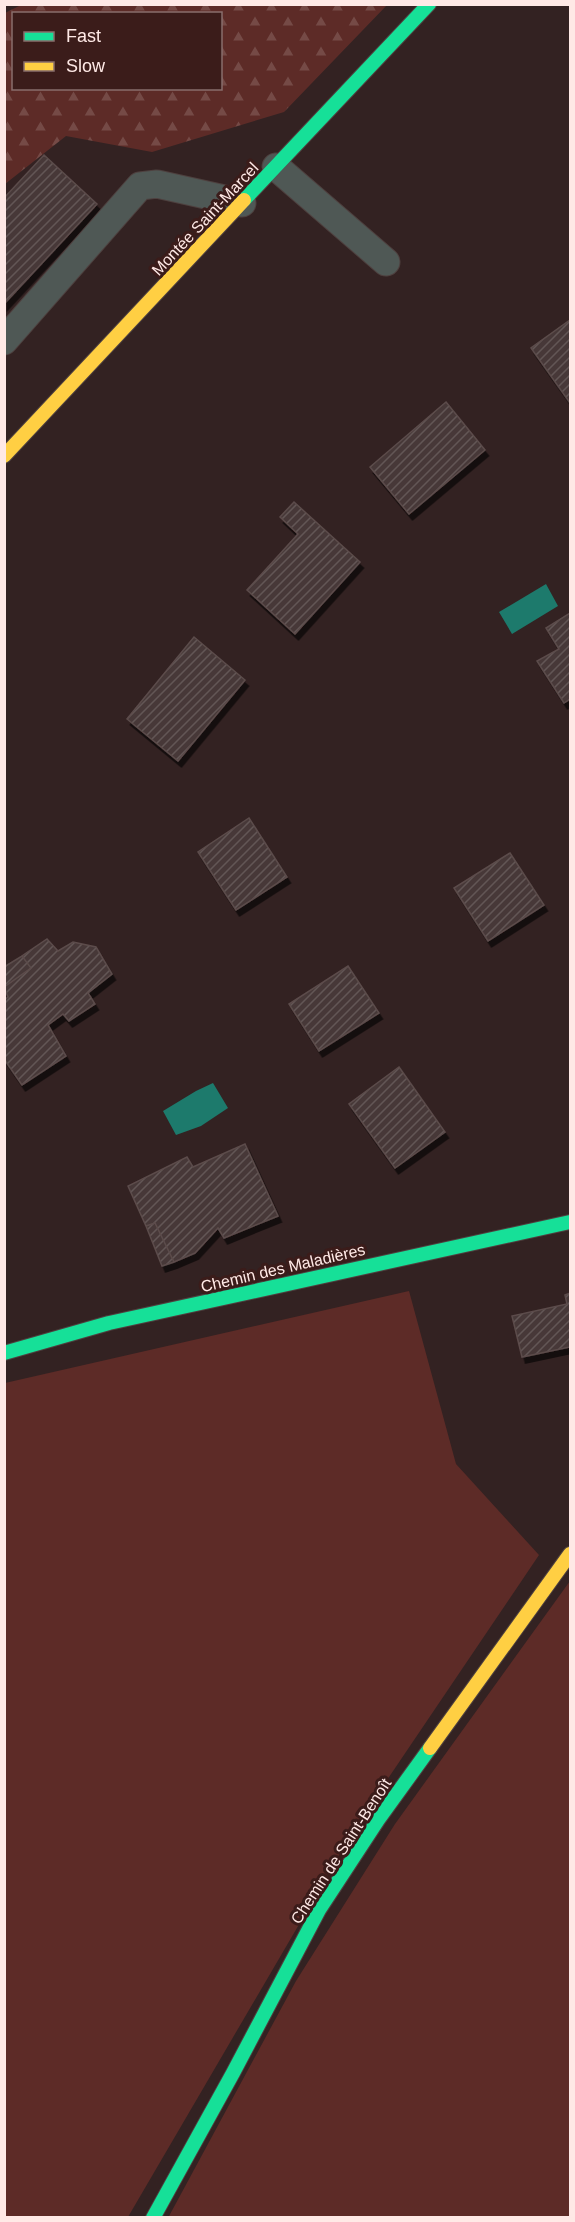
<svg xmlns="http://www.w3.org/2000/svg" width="575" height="2222" font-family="Helvetica,sans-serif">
	<defs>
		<pattern id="forest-firs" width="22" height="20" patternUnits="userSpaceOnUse" patternTransform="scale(1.5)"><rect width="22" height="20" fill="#5d2b27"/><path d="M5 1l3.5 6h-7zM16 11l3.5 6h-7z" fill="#754a46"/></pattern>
		<pattern id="building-hatch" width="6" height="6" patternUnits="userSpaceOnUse" patternTransform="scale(1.5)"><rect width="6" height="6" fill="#473938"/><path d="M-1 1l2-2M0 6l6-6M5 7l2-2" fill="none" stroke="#635655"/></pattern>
		<filter id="shadow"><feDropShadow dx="3.5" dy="6" stdDeviation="0" flood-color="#0009"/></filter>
	</defs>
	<rect width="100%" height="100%" fill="#322"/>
	<!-- grass -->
	<path fill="#5d2b27" d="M409 1291 456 1464 539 1555 360 1820 128 2217 5 2218V1383Z
		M570 1581V2217L168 2218 296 1981 395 1824Z"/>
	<!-- forest -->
	<path fill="url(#forest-firs)" fill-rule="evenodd" d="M21 5V4L387 5 284 112 152 152 66 136 5 184V13ZM14 14H220V88H14Z"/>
	<!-- water -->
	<path fill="#1d7a6c" d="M546 584 558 606 512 634 499 612Z
		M213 1083 228 1108 201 1126 176 1135 163 1111 196 1091Z"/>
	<!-- building -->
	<path fill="url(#building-hatch)" stroke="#5c4c4b" stroke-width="1.5" filter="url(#shadow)" d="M44 155 97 204 4 304V198Z
		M570 320V403L531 348Z
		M446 402 485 450 409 514 370 467Z
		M294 502 360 562 295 634 247 590 298 534 280 517Z
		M570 613V699L564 703 537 661 559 649 546 628Z
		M194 637 245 680 178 761 127 719Z
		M249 818 287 877 236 910 198 852Z
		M510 853 544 905 488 941 454 888Z
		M47 939 58 951 73 942 96 947 112 974 88 993 95 1004 69 1021 63 1014 48 1025 66 1056 22 1085 4 1059V1000L8 997 4 987 31 968 22 956Z
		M22 956 31 968 4 987V967Z
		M348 966 379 1013 319 1051 289 1004Z
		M399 1067 445 1132 395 1168 349 1104Z
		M245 1144 278 1216 224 1238 218 1228 195 1253 174 1262 155 1223 146 1226 128 1186 187 1157 193 1167Z
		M155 1223 174 1262 162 1266 146 1226Z
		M570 1293V1347L522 1357 512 1316 567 1304 565 1295Z"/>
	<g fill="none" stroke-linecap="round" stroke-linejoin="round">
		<!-- lane casing -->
		<g stroke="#4e403f" stroke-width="29">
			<path id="lane" d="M276 167 386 262
				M4 341 140 186 157 184 242 203"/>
		</g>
		<!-- fast casing -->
		<g stroke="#4e403f" stroke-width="16">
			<path id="fast" d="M244 200 429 4
				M4 1353 109 1323 570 1222
				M153 2218 233 2073 319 1910 378 1820 430 1748"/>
		</g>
		<!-- slow casing -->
		<g stroke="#4e403f" stroke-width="16">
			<path id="slow" d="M4 456 244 200
				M430 1748 570 1554"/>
		</g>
		<!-- lane -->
		<use href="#lane" stroke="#4f5855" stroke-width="27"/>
		<!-- fast -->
		<use href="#fast" stroke="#16e098" stroke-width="14"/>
		<!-- slow -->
		<use href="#slow" stroke="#ffcf43" stroke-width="14"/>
	</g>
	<g text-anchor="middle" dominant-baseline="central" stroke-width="6" stroke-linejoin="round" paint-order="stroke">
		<!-- street labels -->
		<g font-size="16" fill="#ffe9e6" stroke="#3b1c1a">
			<text transform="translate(205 219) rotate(-47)">Montée Saint-Marcel</text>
			<text transform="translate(283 1268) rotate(-13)">Chemin des Maladières</text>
			<text transform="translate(341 1851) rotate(-57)">Chemin de Saint-Benoît</text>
		</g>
	</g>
	<!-- border -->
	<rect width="575" height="2222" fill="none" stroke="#ffe9e6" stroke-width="12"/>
	<!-- legend -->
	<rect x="12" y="12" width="210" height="78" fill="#3b1c1a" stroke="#896e6c" stroke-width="1.5"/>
	<rect x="24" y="32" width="30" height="9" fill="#16e098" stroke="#896e6c" stroke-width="1.5"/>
	<text x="66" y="42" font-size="18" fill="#ffe9e6">Fast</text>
	<rect x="24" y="62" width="30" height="9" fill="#ffcf43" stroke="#896e6c" stroke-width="1.5"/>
	<text x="66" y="72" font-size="18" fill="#ffe9e6">Slow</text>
</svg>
